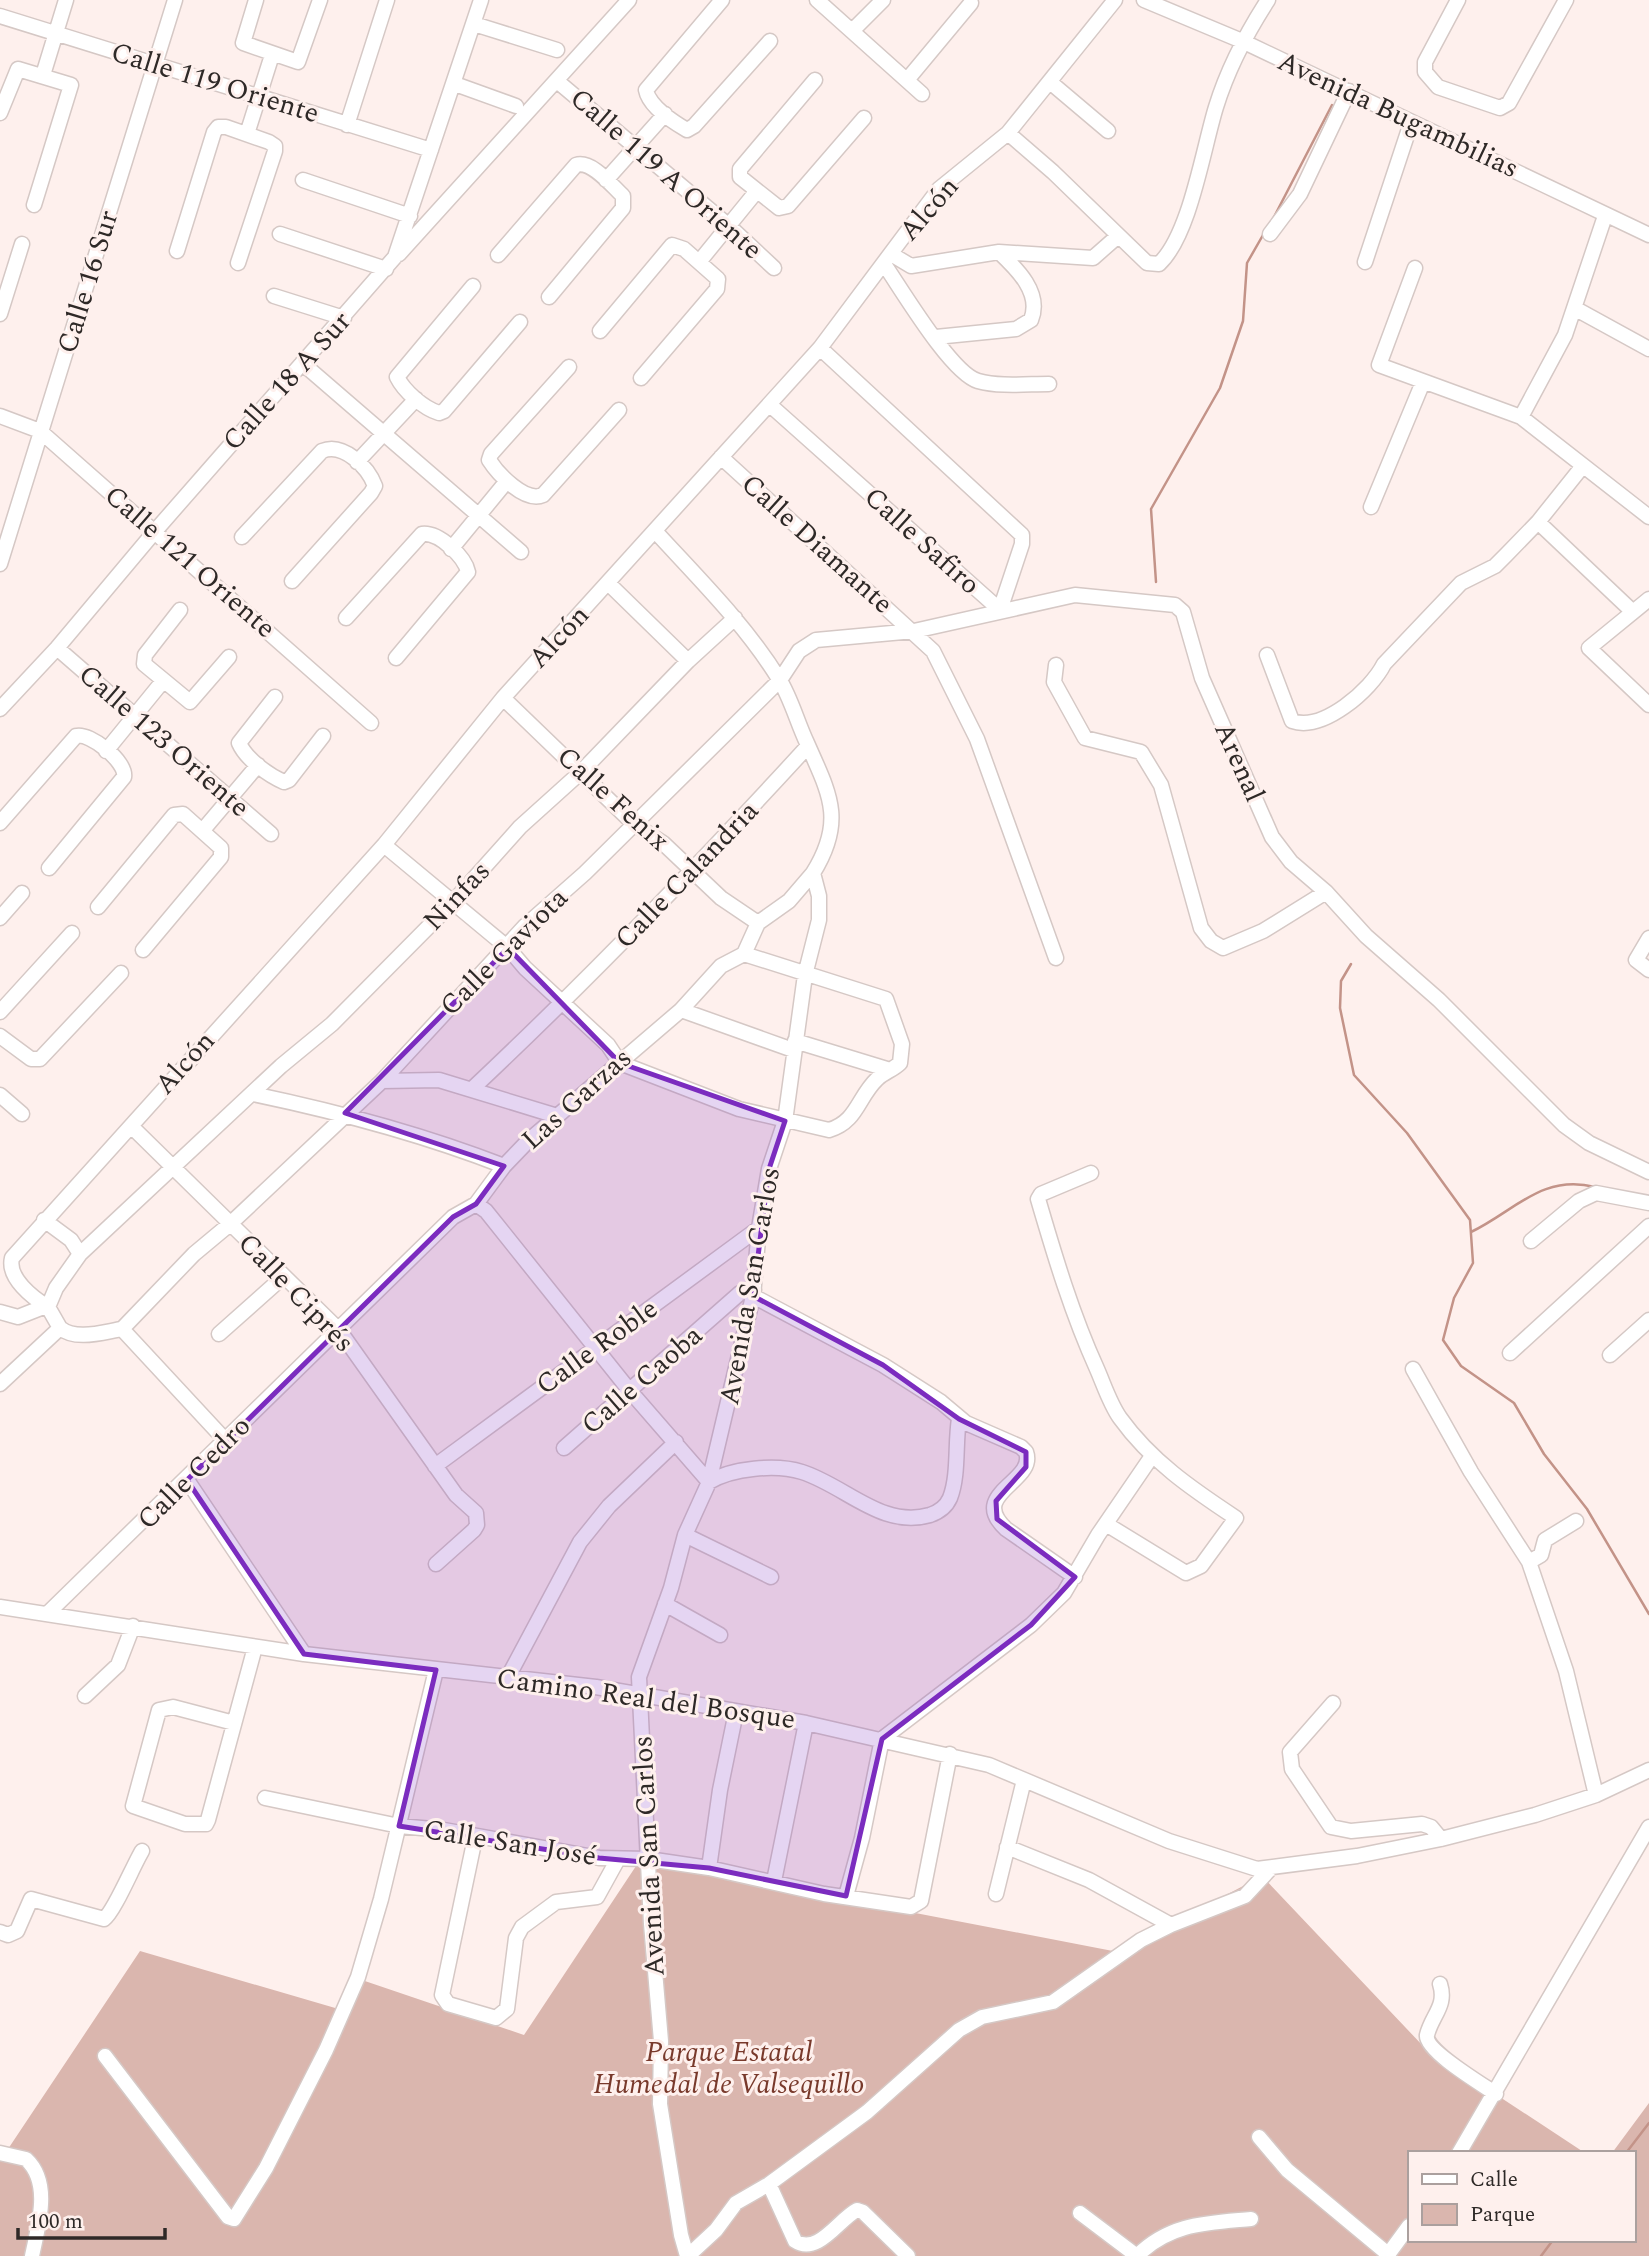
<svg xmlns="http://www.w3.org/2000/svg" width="1649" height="2256" font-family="Spectral,serif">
	<rect width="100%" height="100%" fill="#fef0ed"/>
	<!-- green -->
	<path fill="#dab6ae" d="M640 1860 1118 1952 1262 1876 1424 2047 1585 2153H1409V2240H1633V2153H1612L1649 2103V2256H0V2161L140 1951 342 2010 356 1978 524 2035Z"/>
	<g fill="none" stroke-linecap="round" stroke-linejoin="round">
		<!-- stream -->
		<path stroke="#c39388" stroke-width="2.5" d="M1274 217 1332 105
			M1156 582 1151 509 1220 388 1243 321 1247 263 1263 235
			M1351 964 1341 981 1340 1008 1354 1075 1407 1133 1470 1220 1473 1263 1454 1298 1443 1340 1461 1366 1514 1403 1544 1454 1587 1509 1649 1614
			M1471 1232C1515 1211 1541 1174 1595 1187
			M1626 2153 1649 2123
			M1541 2256 1553 2240"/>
		<!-- minor casing -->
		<g stroke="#d5c8c5" stroke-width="17">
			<path id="minor" d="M256 0 243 43 298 62 320 0
				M722 0 646 90C649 106 673 122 687 130L694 126 770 41
				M817 0 922 94
				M1144 0 1242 41 1649 235
				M1458 0 1425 62V72L1438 87 1500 108 1509 103 1566 0
				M0 16 431 150
				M474 24 557 50
				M852 31 883 0
				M43 75 66 0
				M815 80 740 169V177L779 208 788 206 864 118
				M907 80 971 3
				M557 81 729 226 774 268
				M1050 82 1108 131
				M455 84 516 106
				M0 113 18 69 71 85 34 205
				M347 125 387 0
				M1008 133 1053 172 1147 263 1159 264C1190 235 1203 149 1216 107 1228 68 1246 34 1268 0
				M247 134 272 55
				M303 180 410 216
				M606 180 665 114
				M280 234 386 269
				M1270 234 1300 194 1349 91
				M177 251 214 132 218 127H226L269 142 275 146V151L238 263
				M399 254 629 0
				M891 254 911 266 999 252 1093 258 1118 236
				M498 255 576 165C592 160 612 186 623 196V208L549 297
				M699 262 756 192
				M1365 262 1411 123
				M884 264C902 290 951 373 978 381 1000 387 1026 384 1049 384
				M1415 268 1379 365 1521 417 1649 517
				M473 286 397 377C404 391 423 408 439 413L444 411 520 322
				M274 296 344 318
				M1576 309 1649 349
				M0 314 22 244
				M600 331 672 245 684 249 718 279 717 289 641 378
				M936 337 1016 329 1031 320C1042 293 1017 269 999 252
				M302 363 521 552
				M569 367 491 454 489 460C498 474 525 503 543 495L619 410
				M770 405 1000 610 1022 544V535L820 348
				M0 416 40 431 371 723
				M1521 417 1565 335 1605 216
				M721 457 933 651 977 739 1056 958
				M357 462 416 399
				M1371 507 1423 382
				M1538 522 1633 612
				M655 531C698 578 745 624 779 679 791 698 797 722 807 743 829 793 846 820 813 873L819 896V920L805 975 785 1121 769 1169 759 1228 753 1296 709 1482 685 1535 671 1588 639 1677 651 1924 661 2041 660 2104 681 2235 687 2256
				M242 537 322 451C343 442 368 467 375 486L371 493 292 581
				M451 549 507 481
				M0 564 175 0
				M608 583 688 661
				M1649 599 1589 648 1649 705
				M180 610 145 655 144 664 190 702 229 657
				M346 618 422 534C439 532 465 557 468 572L396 658
				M57 648 271 834
				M1267 655 1292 721C1323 732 1371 690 1384 664L1461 583 1495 566 1506 555 1538 522 1582 467
				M1056 665 1054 682 1085 738 1141 752 1161 785 1201 928 1211 941 1223 948 1263 931 1326 892
				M275 697 239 743C246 759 268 775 284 782L289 780 323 736
				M503 698 634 824 663 843 721 898 758 923
				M0 709 57 648 156 530 395 257 481 0
				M106 751 163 681
				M0 823 76 736C90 732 127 762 124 777L49 868
				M203 830 258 765
				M384 845 508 948 525 968 608 1045 620 1063 739 1109 829 1130C857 1122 858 1097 877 1079 884 1072 893 1070 900 1063L902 1044 886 999 744 954
				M98 907 174 815 183 814 221 848V857L143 950
				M0 918 22 893
				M1649 938 1636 960 1649 970
				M681 1010 793 1050
				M0 1012 72 933
				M0 1036 31 1059H40L121 973
				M795 1041 890 1070
				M382 1081 439 1080 557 1116
				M472 1089C589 979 700 864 808 746
				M253 1094C339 1112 422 1134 504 1166
				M0 1095 22 1114
				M131 1126 339 1330 456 1495 476 1513 477 1525 474 1530 436 1564
				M1091 1173 1041 1194 1038 1199C1055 1257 1072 1314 1097 1369 1104 1385 1110 1404 1120 1418 1151 1461 1192 1489 1236 1518L1201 1566 1186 1573 1106 1524
				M476 1204 486 1211 630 1391 709 1482C732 1468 776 1464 802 1472 846 1486 882 1529 930 1515 939 1512 946 1507 950 1498 959 1475 955 1443 959 1419
				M44 1220 71 1240 80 1254
				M1531 1241 1579 1201 1596 1193 1649 1203
				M753 1296 883 1365 941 1402 966 1423 1021 1447 1026 1452C1037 1482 967 1493 1006 1529L1075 1577
				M48 1307C33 1298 7 1278 12 1258L384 845 503 698 820 348 939 189 1008 133 1115 0
				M0 1312 18 1317 46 1306
				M60 1328 48 1307 56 1288 80 1254 281 1066 332 1024 454 901 520 827 581 772 688 661 735 618
				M60 1328C76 1341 103 1332 122 1329
				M122 1329 194 1254 230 1224 382 1081 525 926 585 873 780 680 799 651 816 640 914 631 1075 595 1175 605 1183 612 1202 678 1272 837 1291 862 1326 892 1366 936 1439 1000 1564 1125 1589 1143 1649 1172
				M122 1329 226 1441
				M219 1334 283 1277
				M1510 1353 1649 1226
				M1610 1355 1649 1320
				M1413 1369 1471 1472 1529 1562 1566 1671 1596 1795
				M0 1384 60 1328
				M564 1448 740 1293 754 1290
				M435 1466 759 1228
				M187 1480 304 1654
				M685 1535 771 1577
				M1529 1562 1541 1555 1545 1540 1576 1521
				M665 1604 720 1635
				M0 1607 304 1654 596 1687 806 1723 989 1765 1169 1841 1257 1869 1357 1856 1441 1839 1535 1815 1596 1795 1649 1770
				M48 1613 453 1217 476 1204 504 1166 528 1141 681 1010 721 966 744 954 758 923 789 901 813 873
				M508 1677 580 1542 609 1506 676 1442
				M85 1696 118 1665 133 1626
				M1333 1703 1290 1752 1292 1769 1331 1827 1351 1831 1422 1824 1431 1827 1441 1839
				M234 1723 173 1707 159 1710 133 1806 185 1824H206L208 1820 255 1647
				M265 1798 399 1826 444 1830 599 1858 648 1859 709 1868 824 1894 911 1907 921 1901 950 1754
				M475 1838 442 1995 448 2004 496 2018 507 2009 516 1938 522 1927 556 1902 597 1897 618 1859
				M1007 1847 1089 1880 1171 1925
				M709 1868 720 1790 736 1712
				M774 1881 806 1723
				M996 1894 1024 1780
				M846 1896 862 1838 882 1739 1031 1625 1064 1593 1098 1535 1152 1456
				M0 1932 8 1935 17 1931 31 1899 104 1919C114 1912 133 1866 142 1851
				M1440 1984C1447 2006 1432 2015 1427 2035 1424 2050 1483 2085 1496 2094
				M105 2056 228 2217 234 2219 266 2168 326 2050 358 1977 381 1899 436 1670
				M1259 2137 1287 2170 1389 2255
				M0 2153 26 2159C52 2183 38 2226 32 2256
				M1459 2153 1649 1827
				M769 2184 795 2241C818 2256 839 2219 857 2210L863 2212 908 2256
				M1080 2213 1137 2256
				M688 2256 716 2230 736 2203 769 2184 867 2112 959 2030 982 2017 1053 2002 1141 1940 1171 1925 1245 1896 1271 1868
				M1137 2256C1170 2223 1207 2223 1251 2219
				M1387 2256 1409 2226"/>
		</g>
		<!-- minor -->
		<use href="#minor" stroke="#fff" stroke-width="14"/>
	</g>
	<!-- marked area -->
	<path fill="#7b2cbf" fill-opacity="0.2" stroke="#7b2cbf" stroke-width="5" stroke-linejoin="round" d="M508 948 620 1063 785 1121 769 1169 753 1296 883 1365 959 1419 1026 1452V1467L996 1501 997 1519 1075 1577 1031 1625 882 1739 846 1896 709 1868 599 1858 399 1826 436 1670 304 1654 187 1480 453 1217 476 1204 504 1166 345 1113Z"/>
	<g text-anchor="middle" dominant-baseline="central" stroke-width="6" stroke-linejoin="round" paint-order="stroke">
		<!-- street labels -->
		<g font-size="28" fill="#2e2927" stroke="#fef0ed">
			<text transform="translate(215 83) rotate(17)">Calle 119 Oriente</text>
			<text transform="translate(1398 115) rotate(25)">Avenida Bugambilias</text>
			<text transform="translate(666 174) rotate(41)">Calle 119 A Oriente</text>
			<text transform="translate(929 209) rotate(-49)">Alcón</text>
			<text transform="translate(88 282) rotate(-73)">Calle 16 Sur</text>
			<text transform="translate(287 381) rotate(-48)">Calle 18 A Sur</text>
			<text transform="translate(922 541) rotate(42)">Calle Safiro</text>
			<text transform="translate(817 544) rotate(42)">Calle Diamante</text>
			<text transform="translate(190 562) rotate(41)">Calle 121 Oriente</text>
			<text transform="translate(559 637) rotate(-47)">Alcón</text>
			<text transform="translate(164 741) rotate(41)">Calle 123 Oriente</text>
			<text transform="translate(1239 762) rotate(66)">Arenal</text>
			<text transform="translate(613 799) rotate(42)">Calle Fenix</text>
			<text transform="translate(687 875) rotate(-46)">Calle Calandria</text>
			<text transform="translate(457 896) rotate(-47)">Ninfas</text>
			<text transform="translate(504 952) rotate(-45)">Calle Gaviota</text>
			<text transform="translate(185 1063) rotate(-48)">Alcón</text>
			<text transform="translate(577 1099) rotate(-42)">Las Garzas</text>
			<text transform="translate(750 1286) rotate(-80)">Avenida San Carlos</text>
			<text transform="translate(296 1293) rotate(46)">Calle Ciprés</text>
			<text transform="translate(597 1347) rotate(-36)">Calle Roble</text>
			<text transform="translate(642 1380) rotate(-41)">Calle Caoba</text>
			<text transform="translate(194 1473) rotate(-45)">Calle Cedro</text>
			<text transform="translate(646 1699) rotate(8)">Camino Real del Bosque</text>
			<text transform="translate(510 1843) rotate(9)">Calle San José</text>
			<text transform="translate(649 1856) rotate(-93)">Avenida San Carlos</text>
		</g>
		<!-- park labels -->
		<g font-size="28" font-style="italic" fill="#78392b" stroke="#fef0ed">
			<text x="729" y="2052">Parque Estatal<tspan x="729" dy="32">Humedal de Valsequillo</tspan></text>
		</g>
	</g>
	<!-- legend -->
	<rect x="1408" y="2151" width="228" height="91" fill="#fef0ed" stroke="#aba09e" stroke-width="2"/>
	<rect x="1422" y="2174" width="35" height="10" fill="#ffffff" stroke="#aba09e" stroke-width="2"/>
	<text x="1470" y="2186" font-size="21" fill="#2e2927">Calle</text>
	<rect x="1422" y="2204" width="35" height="21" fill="#dab6ae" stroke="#aba09e" stroke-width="2"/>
	<text x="1470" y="2221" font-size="21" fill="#2e2927">Parque</text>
	<!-- scale -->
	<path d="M18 2228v10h147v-10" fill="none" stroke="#2e2927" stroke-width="3.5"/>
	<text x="28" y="2228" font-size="21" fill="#2e2927" stroke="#fef0ed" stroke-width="5" paint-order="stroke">100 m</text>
</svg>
